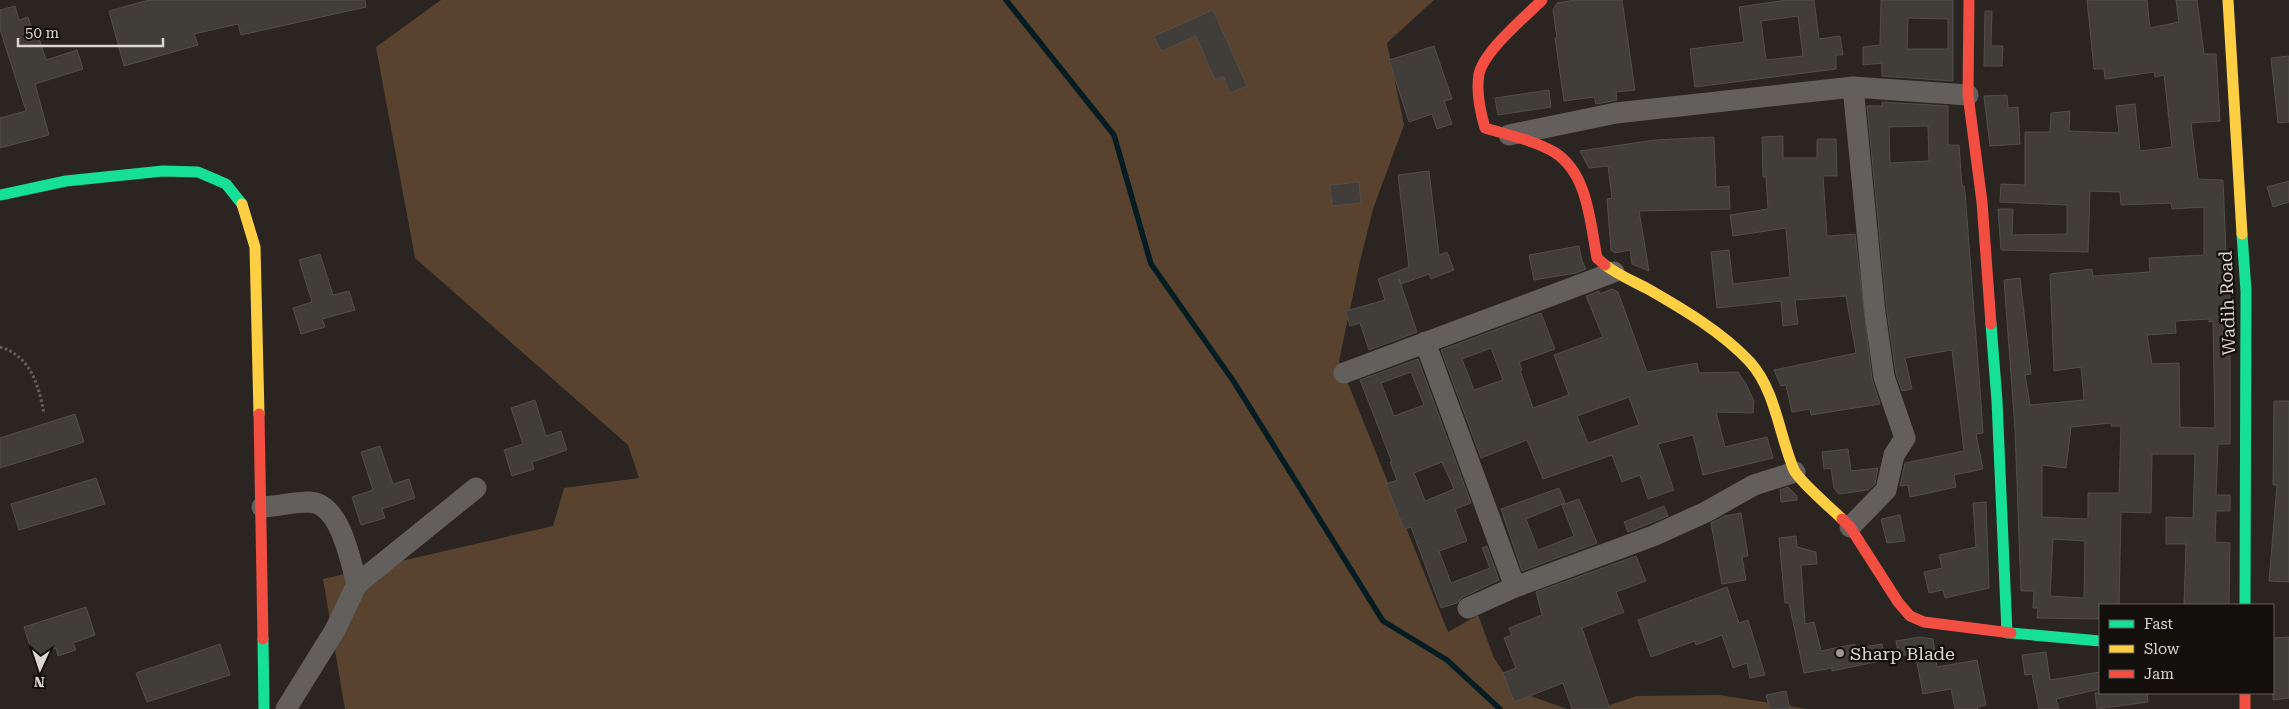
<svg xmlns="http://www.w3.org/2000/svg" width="2289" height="709" font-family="'Roboto Serif',serif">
	<rect width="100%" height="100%" fill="#2a2521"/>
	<!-- green -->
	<path fill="#5a432e" d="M441 0H1434L1387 43 1404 125 1373 209 1361 257 1339 361 1448 632 1478 615 1494 658 1516 691 1567 709H345L323 579 553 526 564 488 639 478 628 445 415 258 376 47Z
		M1719 695 1808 709H1598L1637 696Z"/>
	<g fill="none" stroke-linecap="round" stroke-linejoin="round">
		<!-- stream -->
		<path stroke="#041c22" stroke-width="5.5" d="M1006 0 1114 135 1151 264 1234 382 1383 621 1447 660 1500 709"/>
	</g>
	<!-- building -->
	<path fill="#413e3a" stroke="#524e4b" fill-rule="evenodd" d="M149 0H365L366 7 241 35 238 24 194 34 198 45 124 66 109 11Z
		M1575 0H1622L1635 90 1616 92 1617 100 1596 104 1594 97 1564 101 1555 38H1557L1553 10 1557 3Z
		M1787 0H1814L1819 39 1840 36 1843 55H1836V69L1695 87 1690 49 1744 42 1739 7ZM1798 16 1803 56 1766 60 1761 21Z
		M1881 0H1953V81L1882 76V63L1863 65V47L1880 45ZM1908 18 1948 19V49H1907Z
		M2087 0H2147L2150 28 2179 22 2176 0H2197L2204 54H2216L2220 121 2191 123 2198 179 2223 180 2226 252 2228 251 2230 291V444H2218L2216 495H2230V511H2216L2215 542 2230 543 2229 605H2184L2186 544H2166V517L2193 518 2195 454H2152L2151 513 2121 512 2119 605H2100V619L2037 618 2038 608H2033L2034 591H2021L2015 429 2004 280 2020 278 2031 374 2025 375 2030 405 2084 400 2081 367 2054 371 2050 274 2092 269 2093 276 2150 272 2149 258 2204 255V207L2172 209 2171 203 2121 205 2120 192 2090 191 2088 252 2001 250 1998 209H2013L2012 235 2067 234V205L2000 202 2001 184 2025 185V132H2050L2051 113 2070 111 2069 131 2119 133 2116 106 2135 104 2140 151 2172 147 2164 75 2155 77 2154 72 2105 79 2104 69H2094ZM2209 319V322L2213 321 2215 428 2180 427 2179 363 2152 364 2147 335 2176 333 2175 321ZM2111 423V426H2121L2119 493H2088V518L2086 519 2042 517V465L2066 468 2071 427ZM2053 539 2085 541 2084 598 2050 596Z
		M15 6 19 20 28 17 32 30 36 29 46 60 77 50 83 69 35 84 49 135 0 148V118L26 111 0 29V10Z
		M1213 10 1247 86 1230 93 1223 76 1215 80 1196 36 1161 51 1154 36Z
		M1985 11H1992L1991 46H2003L2002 66H1984Z
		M1434 46 1452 99 1444 101 1452 124 1437 129 1432 114 1409 122 1389 60Z
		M2289 56V122L2278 123 2271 58Z
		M1549 90 1551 107 1498 115 1495 98Z
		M2007 95 2008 108 2018 107 2020 144 1990 146 1984 96Z
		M1882 102 1948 106V145H1959L1962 186H1964L1965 192 1981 402 1983 433 1976 434 1983 469 1954 475 1956 487 1910 497 1908 485 1900 486 1905 463 1964 451 1952 350 1905 358 1912 389 1902 391 1896 374 1887 312 1867 106H1882ZM1928 126 1929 161 1890 163 1889 127Z
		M1783 136V158H1817V139H1836L1837 176H1823L1827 236 1855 234 1872 379 1880 404 1811 415 1810 409 1792 412 1786 385 1781 386 1774 370 1856 353 1846 296 1795 300 1798 324 1783 326 1781 301 1717 308 1711 252 1729 250 1733 284 1790 277 1786 228 1733 236 1730 215 1768 209 1766 177H1763L1762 137Z
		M1714 137 1716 187 1729 186 1730 209 1639 211 1649 271 1632 264 1630 250 1615 253 1611 250 1607 199 1612 198 1608 166 1589 168 1580 151 1655 140Z
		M1429 171 1439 255 1447 252 1454 270 1431 279 1429 274 1401 284 1399 279 1417 332 1369 350 1360 323 1350 326 1346 311 1385 300 1378 279 1409 267 1398 175Z
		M2289 181V202L2273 207 2267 187Z
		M1359 182 1361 203 1332 206 1330 185Z
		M1579 246 1582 261 1586 269 1576 273 1534 280 1529 255Z
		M320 254 333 295 349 291 355 310 322 319 325 327 301 334 293 308 312 302 299 260Z
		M1612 289 1618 292 1647 372 1697 363 1699 373 1738 372 1746 384 1754 401 1753 413 1716 412 1725 447 1767 437 1773 458 1703 475 1693 435 1658 444 1674 490 1648 499 1640 475 1622 482 1612 455 1543 479 1527 440 1481 458 1441 350 1541 313 1555 349 1519 362 1522 370H1520L1533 408 1569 395 1554 355 1603 337 1586 296 1599 291 1600 294ZM1491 348 1503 380 1474 390 1462 359ZM1629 397 1639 425 1588 443 1577 416Z
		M1418 359 1471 503 1455 509 1467 541 1439 551 1451 583 1490 568 1482 548 1487 546 1499 580 1463 597 1457 603 1441 608 1411 527 1404 529 1386 484 1397 480 1390 462H1392L1360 380ZM1411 372 1424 405 1394 416 1381 383ZM1442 462 1454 489 1425 501 1414 473Z
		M535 400 546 436 561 431 567 450 532 462 534 469 512 476 504 450 523 444 511 408Z
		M2274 401H2289V582L2269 581 2277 485H2273Z
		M75 414 84 442 0 468V438Z
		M380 446 393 484 409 479 415 498 382 509 385 518 361 525 352 497 373 490 361 452Z
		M1848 449 1851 471 1878 468 1875 484 1868 490 1839 494 1834 488 1831 468 1824 469 1822 452Z
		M96 478 105 504 19 530 11 504Z
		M1788 487 1797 496V500L1781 502 1780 490Z
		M1559 488 1565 503 1526 519 1538 550 1574 536 1562 505 1579 499 1597 543 1522 571 1501 509Z
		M1986 502 1989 588 1945 598 1943 590 1929 593 1924 572 1942 568 1939 555 1976 547 1973 503Z
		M1664 506 1668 516 1628 532 1624 522Z
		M1741 513 1748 556 1742 557 1746 580 1722 584 1711 523 1725 516Z
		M1900 515 1905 541 1887 543 1881 519Z
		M1796 536 1797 547 1816 552 1817 564 1801 565 1805 624 1814 622 1821 651 1855 644 1856 648 1882 644 1885 660 1832 671V668L1804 673 1789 603H1785L1779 538Z
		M1636 556 1646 581 1616 592 1624 612 1582 628 1610 709H1572L1563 683 1514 702 1503 673 1516 668 1504 638 1512 635 1509 628 1542 615 1536 592Z
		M1727 587 1739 623 1748 620 1765 675 1750 678 1747 663 1733 668 1722 635 1696 645 1695 641 1651 657 1638 620Z
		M86 607 95 635 73 643 76 650 58 656 56 648 33 656 24 627Z
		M1920 637 1933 639 1937 667 1977 660 1986 705 1977 707 1978 709H1955L1951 689 1923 694 1915 653 1899 656 1896 641Z
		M2289 637V698L2273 700V638Z
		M220 644 230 675 147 702 136 673Z
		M2046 652 2050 680 2100 672V689L2056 699 2059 709H2039L2032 674 2025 675 2022 655Z
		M1786 691 1790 709H1770L1766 695Z
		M2095 693H2147L2148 702 2097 709Z"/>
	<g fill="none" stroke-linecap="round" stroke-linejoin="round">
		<!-- path -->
		<path stroke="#66615f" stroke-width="3" stroke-dasharray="2.5 2.5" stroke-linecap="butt" d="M0 347C31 356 39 386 44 414"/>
		<!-- street -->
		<path stroke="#625f5c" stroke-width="21" d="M1509 135 1616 113 1853 87 1968 95
			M1425 342 1515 587
			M1344 373 1614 272
			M262 507C278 506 294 502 309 502 341 503 350 561 357 584
			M1850 527 1886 490 1894 455 1905 438 1884 377 1875 313 1853 87
			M1468 608 1515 587 1653 536 1706 512 1754 485 1795 472
			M286 709 335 630 357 584 476 488"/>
		<!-- fast -->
		<path stroke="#16e098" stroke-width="11" d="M0 195 66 181 163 171 198 172 226 184 242 204
			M2242 234 2246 291 2245 605
			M1991 324 1997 401 2007 633
			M2011 633 2100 641
			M263 639 264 709"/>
		<!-- slow -->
		<path stroke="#ffcf43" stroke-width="11" d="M2228 0 2242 234
			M242 204 255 247 259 414
			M1605 265C1618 275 1633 281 1648 289 1683 309 1722 332 1750 362 1776 391 1779 435 1794 470 1800 482 1831 508 1842 519"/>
		<!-- jam -->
		<path stroke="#f24e42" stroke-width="11" d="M1542 0C1525 17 1484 51 1479 74 1476 91 1480 111 1485 128 1508 135 1533 140 1554 152 1588 173 1590 222 1597 258L1605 265
			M1969 0 1968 95 1982 202 1991 324
			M259 414 263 639
			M1842 519 1850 527 1898 602 1910 616 1924 622 2011 633
			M2245 693V709"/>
	</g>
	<!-- markers -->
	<circle fill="#9d9893" stroke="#130f0c" stroke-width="2" cx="1840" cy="653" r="5"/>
	<g text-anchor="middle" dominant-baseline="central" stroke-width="4.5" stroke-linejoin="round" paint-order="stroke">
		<!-- street labels -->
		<g font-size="18" fill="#dbd6d0" stroke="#130f0c">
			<text transform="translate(2227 303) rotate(-92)">Wadih Road</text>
		</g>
		<!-- poi labels -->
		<g font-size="18" fill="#dbd6d0" stroke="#130f0c" text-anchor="start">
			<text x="1850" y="653">Sharp Blade</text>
		</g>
	</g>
	<!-- legend -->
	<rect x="2099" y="604" width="175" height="90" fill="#130f0c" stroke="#635f5a"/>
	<rect x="2109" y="620" width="25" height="8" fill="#16e098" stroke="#635f5a"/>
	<text x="2144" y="629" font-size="15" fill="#dbd6d0">Fast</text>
	<rect x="2109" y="645" width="25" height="8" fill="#ffcf43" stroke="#635f5a"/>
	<text x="2144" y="654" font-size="15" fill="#dbd6d0">Slow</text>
	<rect x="2109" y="670" width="25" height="8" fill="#f24e42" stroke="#635f5a"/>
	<text x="2144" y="679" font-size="15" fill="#dbd6d0">Jam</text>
	<!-- north arrow -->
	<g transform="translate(40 669) rotate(183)" stroke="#130f0c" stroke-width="4" paint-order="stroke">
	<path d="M0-4L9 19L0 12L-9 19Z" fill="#dbd6d0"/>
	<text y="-8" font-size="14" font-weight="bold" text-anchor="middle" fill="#dbd6d0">N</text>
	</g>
	<!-- scale -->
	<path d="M18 38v8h145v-8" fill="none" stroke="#dbd6d0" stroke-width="2.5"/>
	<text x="25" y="38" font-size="15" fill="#dbd6d0" stroke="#130f0c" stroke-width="4" paint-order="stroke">50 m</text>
</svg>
